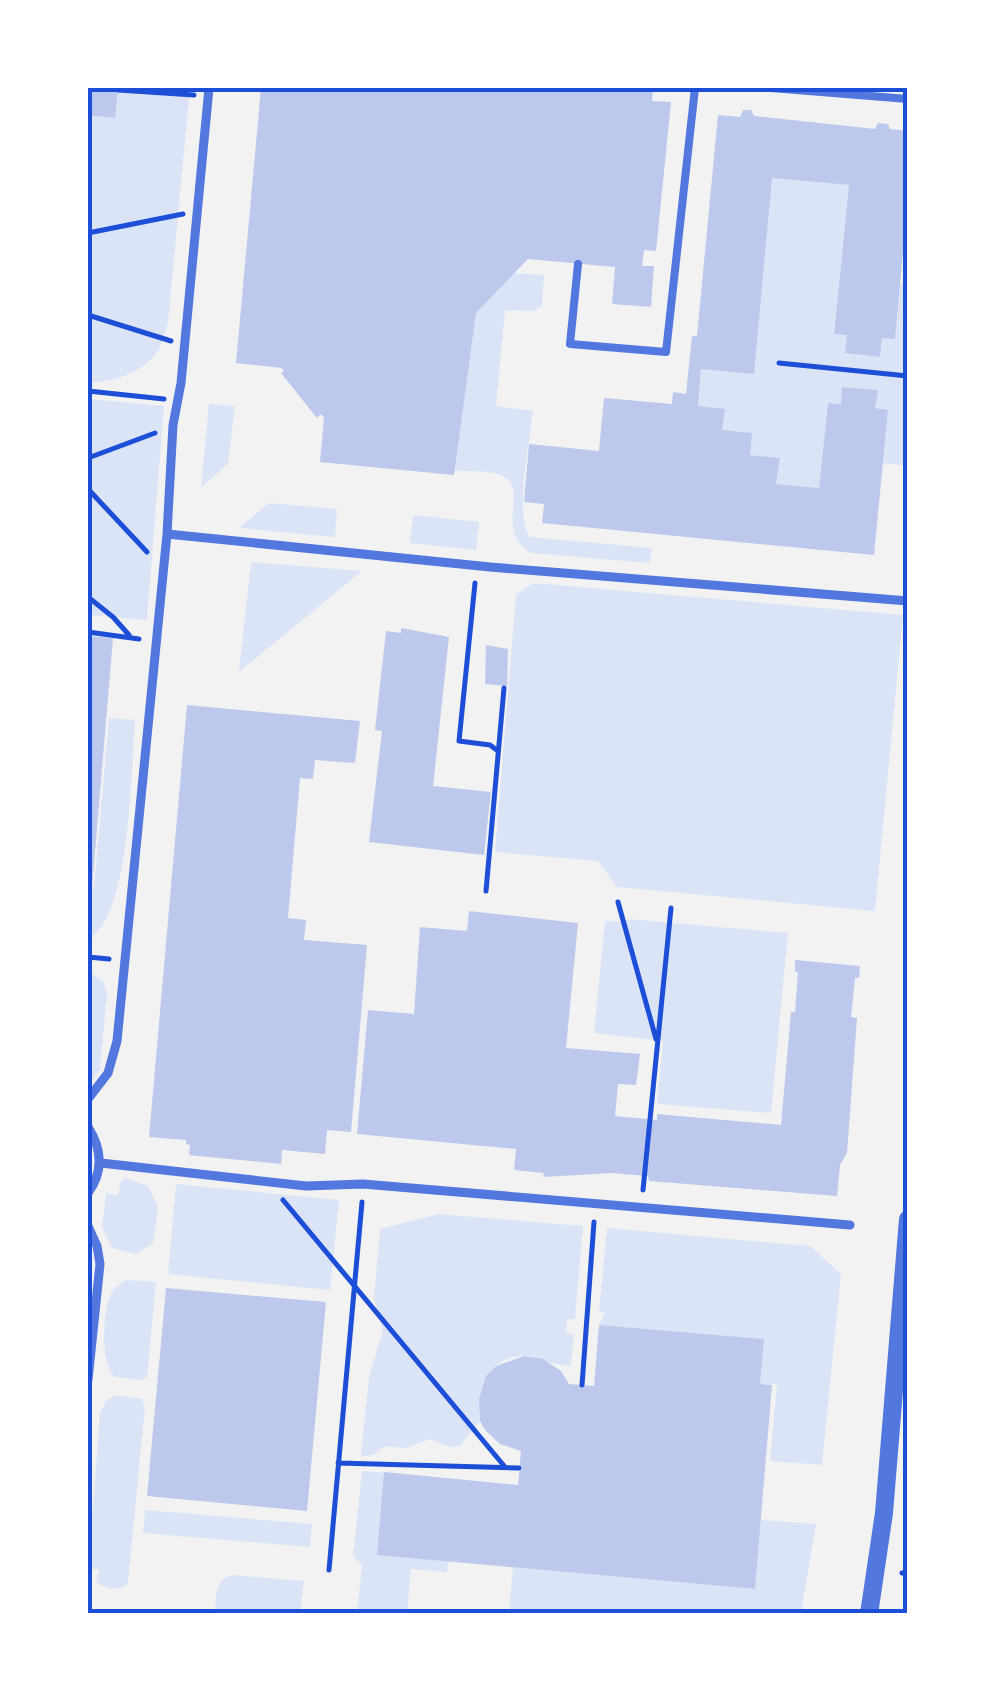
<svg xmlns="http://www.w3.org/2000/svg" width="995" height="1701" font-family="Commissioner,sans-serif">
	<rect width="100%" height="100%" fill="#f2f2f2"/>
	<!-- green -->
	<path fill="#dbe4f7" d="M88 88H190L168 323C165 331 163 341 160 347 148 371 112 384 88 382Z
		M772 178 849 185 834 333 847 335 845 353 880 357 882 338 895 339 900 283 907 284V466L883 463 888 410 875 408 877 390 843 387 841 404 828 403 819 488 776 484 780 458 750 455 698 406 701 369Z
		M514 273 544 275 542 306 533 311 505 310 496 406 533 411C530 440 514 516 530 537L652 548 650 563 531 553C493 531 530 490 503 476 490 470 468 472 454 470L476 313Z
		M88 399 164 406 147 620 88 615Z
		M209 404 235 406 228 464 201 488Z
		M269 503 337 509 335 537 239 528Z
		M413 515 479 522 476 550 410 543Z
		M251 562 362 571 239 672Z
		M533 583 903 615 875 911 617 887 598 861 495 852 516 595Z
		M109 718 135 720C131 768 131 918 88 939V888L94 887Z
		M629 919 788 933 771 1113 657 1104 663 1041 594 1033 605 921 620 922Z
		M88 971 103 981 107 993 100 1070 88 1085Z
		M126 1178 148 1186 158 1207 153 1243 136 1254 112 1248 102 1227 106 1193 118 1196 121 1181Z
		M176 1184 339 1200 330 1290 168 1274Z
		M439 1214 583 1226 575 1319H567L566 1333 574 1334 571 1366C554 1366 539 1357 524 1356 487 1355 478 1393 480 1421L460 1446 449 1447 430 1439 406 1448 385 1446 373 1455 361 1456 369 1377 383 1330 374 1299 380 1229Z
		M607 1228 810 1246 841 1274 822 1465 770 1461 777 1384H760L763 1339 599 1325 605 1313 599 1312Z
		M127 1280 156 1282 147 1377 141 1380 114 1377C101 1362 102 1316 110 1296 113 1288 120 1284 127 1280Z
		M114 1395 142 1399 145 1407 128 1582 124 1587 111 1589 96 1583 99 1570 88 1568 100 1414 106 1401Z
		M362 1471 389 1473 449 1557 447 1572 411 1569 407 1613H357L362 1565 353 1556Z
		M145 1510 312 1524 310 1547 143 1533Z
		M761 1520 816 1524 801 1613 509 1614 513 1567 754 1589Z
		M233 1575 304 1581 300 1613H215C216 1598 214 1579 233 1575Z"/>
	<!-- building -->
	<path fill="#bdc9ec" d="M88 88H118L115 118 88 115Z
		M261 88H653L652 101 671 102 656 251 644 250 642 266H654L651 307 612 304 615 267 528 259 476 313 454 475 320 462 324 418 321 414 317 418 281 373 284 371 282 368 236 363Z
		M743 110H751L754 116 875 129 878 123 888 124 890 129 908 131V197L895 339 882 338 880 357 845 353 847 335 834 334 849 185 772 178 754 374 701 369 698 406 725 409 722 430 752 433 750 455 780 458 776 484 819 488 828 403 841 404 842 387 878 390 875 408 888 410 874 555 542 523 544 504 524 502 529 444 599 451 604 398 672 404 673 392 686 394 692 336H697L718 115 740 117Z
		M401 628 449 637 433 786 491 792 484 855 369 842 382 731 375 730 386 631 401 633Z
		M88 636 113 638 92 888 88 887Z
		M486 645 508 649 507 686 485 684Z
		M187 705 360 721 355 763 315 760 313 779 300 778 288 918 306 920 304 940 367 945 351 1132 327 1130 325 1154 282 1150 281 1164 189 1155 190 1145 186 1144V1140L149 1137Z
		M469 911 578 923 566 1048 640 1054 636 1085 618 1084 615 1116 657 1120V1114L781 1125 791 1012H795L798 972H795V960L860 966 859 978H855L851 1017 857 1018 847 1153 840 1165 837 1196 649 1181 648 1176 611 1173 543 1177 544 1173 514 1170 516 1149 357 1134 368 1010 414 1014 420 927 467 931Z
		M166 1288 326 1302 307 1511 147 1496Z
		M599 1325 764 1339 760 1384 772 1385 755 1589 377 1555 384 1472 518 1485 521 1451 500 1444 486 1431 480 1421 479 1399 486 1376 496 1366 524 1356 543 1359 561 1371 569 1384 594 1386Z"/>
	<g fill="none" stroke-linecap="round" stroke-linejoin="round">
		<!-- path -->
		<path stroke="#1d4ed8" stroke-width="5" d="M118 90 194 95
			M88 233 183 214
			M88 315 171 341
			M779 363 908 376
			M88 391 164 399
			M88 458 155 433
			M88 489 147 552
			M475 583 459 741 490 745 498 751
			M88 597 113 617 129 635
			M88 632 139 639
			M486 891 504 688
			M618 902 656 1039
			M88 957 109 959
			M643 1190 671 908
			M283 1200 505 1467
			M582 1385 594 1222
			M338 1463 519 1468
			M329 1570 362 1202
			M902 1573 908 1574"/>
		<!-- service -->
		<path stroke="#5277de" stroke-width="8" d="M771 88 908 99
			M578 264 570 344 666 352 695 88"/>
		<!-- pedestrian -->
		<path stroke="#5277de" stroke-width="9" d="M167 534 490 567 908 601
			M88 1099 108 1073 117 1041 167 534 173 425 181 383 209 88
			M88 1127C102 1149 104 1171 88 1193
			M101 1163 306 1186 363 1184 850 1225
			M88 1226 97 1246 100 1264 88 1380"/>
		<!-- tertiary -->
		<path stroke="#5277de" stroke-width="18" d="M869 1614 884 1513 908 1219"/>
	</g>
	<!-- border -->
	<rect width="995" height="1701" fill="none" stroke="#ffffff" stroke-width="180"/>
	<rect x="90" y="90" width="815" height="1521" fill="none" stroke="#1d4ed8" stroke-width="4"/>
</svg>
